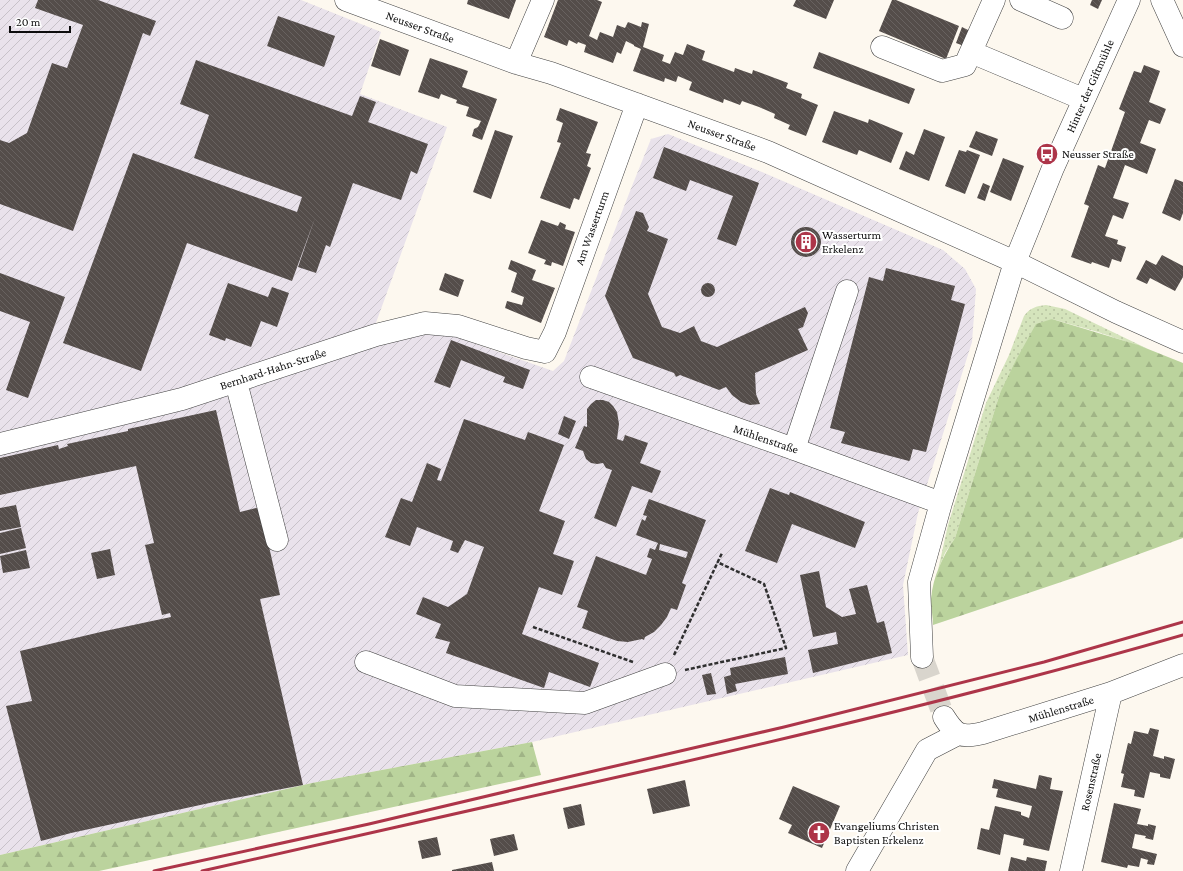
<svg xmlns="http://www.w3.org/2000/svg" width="1183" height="871" font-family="'Crimson Pro',serif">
	<defs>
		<pattern id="industrial-furrows" width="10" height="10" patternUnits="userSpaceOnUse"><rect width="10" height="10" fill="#e9e2eb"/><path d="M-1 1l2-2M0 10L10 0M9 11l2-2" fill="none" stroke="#c7c1c8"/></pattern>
		<pattern id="grass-dots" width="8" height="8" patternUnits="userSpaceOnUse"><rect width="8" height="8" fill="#d5e4bc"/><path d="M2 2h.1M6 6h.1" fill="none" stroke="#b6c2a0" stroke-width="1.8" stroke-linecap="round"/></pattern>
		<pattern id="forest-firs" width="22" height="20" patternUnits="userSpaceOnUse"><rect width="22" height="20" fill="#bbd39d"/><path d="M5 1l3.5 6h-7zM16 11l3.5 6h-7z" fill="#a0b486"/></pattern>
		<pattern id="building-back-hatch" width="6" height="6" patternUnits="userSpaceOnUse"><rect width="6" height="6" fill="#544d4a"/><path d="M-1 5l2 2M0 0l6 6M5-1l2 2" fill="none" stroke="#686260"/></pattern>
	</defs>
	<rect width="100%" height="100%" fill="#fdf8ef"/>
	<!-- industrial -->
	<path fill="url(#industrial-furrows)" d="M0 0H301L381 32 360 94 447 127 377 320 370 341 420 330 442 332 553 371 564 361 632 186 651 139 668 134 762 172 943 250 965 269 976 289 972 342 918 513 903 585 908 655 532 742 312 783 0 855Z"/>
	<!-- grass -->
	<path fill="url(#grass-dots)" d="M1046 305 1065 309 1148 349 1098 332 1052 319 1000 393 955 538 945 553 938 570 948 525 986 403 1009 355 1024 316C1030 308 1036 306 1046 305Z"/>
	<!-- forest -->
	<path fill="url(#forest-firs)" d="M1052 319 1138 345 1183 363V538L1079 576 933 625C933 617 931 608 931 599 933 576 943 556 955 538L1000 393 1016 360 1036 324Z
		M532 742 541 775 99 871H0V855L312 783Z"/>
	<!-- building -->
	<path fill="url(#building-back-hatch)" fill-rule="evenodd" d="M38 0H98L156 21 150 36 143 33 73 231 0 204V140L9 143 27 133 52 63 67 68 83 25 35 8Z
		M468 0H516L509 19 467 4Z
		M558 0H597L602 2 589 36 597 40 600 32 613 37 617 25 625 28 628 22 641 27 642 22 649 24 643 47 664 55 662 61 670 64 675 52 683 55 687 44 705 51 702 60 734 72 735 68 752 74 753 70 788 83 786 88 802 94 801 98 818 105 806 136 788 129 790 125 774 118 775 114 759 107 742 101 740 105 724 99 723 103 689 90 692 82 678 76 676 82 665 78 664 82 633 71 641 49 634 46V45L626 41 621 54 617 52 613 63 584 52 586 45 578 42 577 44 569 40 567 46 544 37Z
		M796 0H834L826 19 793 6Z
		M892 0H896L959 26 946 59 879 31Z
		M1092 0H1102L1098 9 1090 5Z
		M278 16 335 36 324 67 267 46Z
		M962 27 970 31 964 46 956 43Z
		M380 39 409 50 400 76 371 66Z
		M819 52 915 89 909 104 813 68Z
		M430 58 468 71 462 87 497 99 482 140 472 136 474 129 478 127 481 121 466 116 469 107 456 103 457 100 441 94 439 99 418 92Z
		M196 60 352 116 360 96 376 102 368 122 428 144 417 174 411 171 401 200 353 183 330 247 326 245 316 273 298 267 315 218 292 281 187 243 141 371 63 343 133 153 297 212 302 197 194 158 209 115 180 104Z
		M1144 65 1160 71 1149 102 1166 109 1160 124 1149 120 1140 143 1156 149 1147 174 1125 165 1113 198 1129 203 1123 219 1113 215 1105 236 1118 240 1117 244 1126 247 1121 262 1112 259 1109 268 1092 262 1091 264 1071 257 1089 206 1084 204 1098 165 1105 168 1125 112 1119 109 1134 71 1141 73Z
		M560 108 598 122 586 153 591 154 587 166 591 168 579 200 574 198 570 209 540 198 561 143 557 142 563 123 556 120Z
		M834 111 868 123 869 119 903 133 891 163 859 150 857 155 822 142Z
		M924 129 945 137 929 181 899 169 906 151 914 155Z
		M495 130 513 136 491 199 473 192Z
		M976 131 998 139 992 156 969 147Z
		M664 147 759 183 736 246 717 239 733 196 690 180 686 191 653 178Z
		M959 150 966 152 967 150 980 155 965 194 945 186Z
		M1003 158 1024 166 1011 201 990 192Z
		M1175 179 1183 182V213L1180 221 1162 213Z
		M983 183 990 186 985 201 977 198Z
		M636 211 643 213 649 227 647 231 668 239 648 294 662 327 680 333 694 326 701 341 717 347 805 307 808 313 803 327 798 329 808 350 755 373 756 394 760 404 750 405 741 402 732 395 726 387 719 390 680 375 676 377 674 373 633 358 605 296Z
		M541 220 558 226 560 222 566 225 565 229 575 232 563 266 552 262 551 266 544 264 546 260 528 253Z
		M791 242a15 15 0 1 1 30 0a15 15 0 1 1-30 0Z
		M1162 255 1183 266V277L1175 291 1150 278 1147 284 1136 279 1146 260 1156 265Z
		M511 260 536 270 532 280 555 288 541 323 505 308 507 301 522 305 524 297 511 292 517 273 508 269Z
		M886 268 955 286 951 300 965 304 926 452 913 449 910 460 909 461 841 443 845 432 830 428 869 277 883 281Z
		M0 273 65 297 28 398 6 390 30 322 0 311Z
		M445 273 464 280 458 297 439 290Z
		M701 290a7 7 0 1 1 14 0a7 7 0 1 1-14 0Z
		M228 283 268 297 272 287 289 293 277 327 261 321 251 347 226 338 225 341 209 335Z
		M451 340 530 370 523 389 503 382 505 377 461 360 450 388 434 382Z
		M596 400H603L609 402 613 406 617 412 619 424 617 439 623 441 625 435 648 443 640 463 661 471 652 493 632 486 616 527 594 518 612 470 606 468 603 463 597 464 591 463 586 459 583 451 575 448 584 426 587 427V409L591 404Z
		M216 410 240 512 260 507 280 595 260 599 303 785 214 802 71 833 41 841 6 706 32 701 20 651 105 631 171 617 170 613 162 615 145 545 154 543 136 466 0 495V458L58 445 59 449 68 446 67 444 128 431V429Z
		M564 416 576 421 569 439 558 434Z
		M464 419 525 440 528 432 564 445 539 511 565 521 553 554 574 561 562 595 539 587 522 634 599 663 590 687 549 672 544 688 446 653 450 642 435 638 441 624 416 614 423 597 448 607 467 594 484 547 465 540 458 553 450 550 453 541 417 527 410 546 385 537 401 498 412 502 427 463 441 469 437 480 441 481Z
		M770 488 789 495 790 492 865 522 855 548 792 524 777 563 745 551Z
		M649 499 706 520 682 583 686 585 677 610 671 608 667 617 661 625 654 632 645 637 644 640 642 639 628 642 617 641 582 628 588 611 577 607 596 556 646 575 652 559 647 557 650 548 655 550 658 543 636 535 642 519 645 521 647 516 643 515ZM660 544 688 552 686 558 659 550Z
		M16 505 21 527 0 531V508Z
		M21 528 26 548 0 554V533Z
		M110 549 115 575 97 579 91 553Z
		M26 550 30 568 3 573 0 556Z
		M819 571 826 607 842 617 856 614 849 589 867 585 877 623 884 621 892 653 813 673 808 650 838 644 836 632 813 637 800 575Z
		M785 657 788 674 735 684 737 691 727 694 724 677 731 675 730 668Z
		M711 673 716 694 707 695 702 675Z
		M1150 728 1159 730 1153 756 1164 759V756L1175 759 1170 779 1160 777V774L1150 772 1144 798 1134 796 1135 790 1121 787 1124 774 1121 773 1128 743 1131 744 1134 731 1148 734Z
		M1039 775 1052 778 1050 789 1063 791 1049 851 1023 845 1024 839 1004 834 1000 855 977 849 981 828 989 830 995 806 1021 812V815L1029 818 1032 806 996 797 998 789 992 788 994 779 1036 789Z
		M685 780 690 806 653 814 647 789Z
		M793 786 840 806 822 848 788 833 792 825 779 819Z
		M1114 803 1141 809 1137 824 1148 826V824L1156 826 1153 840 1145 838 1146 836 1135 834 1132 848 1157 854 1154 865 1147 864 1148 860 1141 858 1139 867 1128 865 1127 868 1101 862Z
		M581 804 585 825 568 829 563 808Z
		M514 834 518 850 494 856 490 839Z
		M437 837 441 855 422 859 418 841Z
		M1011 857 1026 861 1027 857 1047 861 1045 871H1008Z
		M492 862 494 871H452V870Z"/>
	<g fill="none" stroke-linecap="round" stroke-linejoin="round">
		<!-- minor-tunnel -->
		<path stroke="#d9d5cd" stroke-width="22" stroke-dasharray="22 11" stroke-linecap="butt" d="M922 657 944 717"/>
		<!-- minor casing -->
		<g stroke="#404040" stroke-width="23">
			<path id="minor" d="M346 0 516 63 551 73 768 152 1015 262 1116 312 1183 342
				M1021 0 1062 18
				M1162 0 1183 46
				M882 47 942 71 965 65 994 0
				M971 52 1083 99
				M516 63 543 0
				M591 377 794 449 941 503
				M236 382 277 540
				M0 444 182 399 376 335 425 323 458 326 526 348 545 352 555 332 637 104
				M794 449 847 291
				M922 657 919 582 941 503 1015 262 1053 168 1129 0
				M366 662 455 696 585 703 665 674
				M944 717C956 736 961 738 983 733L1111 693 1183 665
				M857 871 927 750 958 734
				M1071 871 1111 693"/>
		</g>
		<!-- path -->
		<path stroke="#2f2f2f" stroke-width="2.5" stroke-dasharray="4 2" stroke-linecap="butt" d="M533 627 633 662
			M674 655 722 553
			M685 670 786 648 764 584 717 562"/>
		<!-- minor -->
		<use href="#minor" stroke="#fff" stroke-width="22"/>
		<!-- rail -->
		<path stroke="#ad3549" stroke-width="3" d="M154 871 369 824 542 783 784 727 1044 662 1183 622
			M202 871C356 837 509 802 662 767 837 727 1011 685 1183 635"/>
	</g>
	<!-- icons -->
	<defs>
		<g id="bus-disc" transform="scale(1.15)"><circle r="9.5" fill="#ad3549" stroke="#fff"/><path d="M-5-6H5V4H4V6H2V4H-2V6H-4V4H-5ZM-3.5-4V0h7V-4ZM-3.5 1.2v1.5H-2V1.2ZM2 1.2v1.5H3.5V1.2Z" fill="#fff"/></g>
		<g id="building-disc" transform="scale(1.15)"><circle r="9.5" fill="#ad3549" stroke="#fff"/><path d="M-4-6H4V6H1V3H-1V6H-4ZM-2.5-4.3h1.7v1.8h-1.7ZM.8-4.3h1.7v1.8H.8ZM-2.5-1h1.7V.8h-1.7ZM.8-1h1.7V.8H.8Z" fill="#fff"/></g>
		<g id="church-disc" transform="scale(1.15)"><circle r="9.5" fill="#ad3549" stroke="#fff"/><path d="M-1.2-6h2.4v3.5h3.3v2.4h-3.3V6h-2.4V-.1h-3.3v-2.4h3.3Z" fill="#fff"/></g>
	</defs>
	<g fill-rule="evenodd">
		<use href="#bus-disc" x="1047" y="154"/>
		<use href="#building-disc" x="806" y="242"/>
		<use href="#church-disc" x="819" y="833"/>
	</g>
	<g text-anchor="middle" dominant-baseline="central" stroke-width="4" stroke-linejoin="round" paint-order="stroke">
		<!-- street labels -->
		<g font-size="12" fill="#0d0d0d" stroke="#fff">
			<text transform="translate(420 27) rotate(20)">Neusser Straße</text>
			<text transform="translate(1090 86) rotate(-66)">Hinter der Giftmühle</text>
			<text transform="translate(722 135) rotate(20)">Neusser Straße</text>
			<text transform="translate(592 228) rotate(-70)">Am Wasserturm</text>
			<text transform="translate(273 369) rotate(-18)">Bernhard-Hahn-Straße</text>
			<text transform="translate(766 439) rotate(19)">Mühlenstraße</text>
			<text transform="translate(1061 709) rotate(-17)">Mühlenstraße</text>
			<text transform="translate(1091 782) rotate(-77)">Rosenstraße</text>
		</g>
		<!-- poi labels -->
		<g font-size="12" fill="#0d0d0d" stroke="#fff" text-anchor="start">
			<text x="1062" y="154">Neusser Straße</text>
			<text x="822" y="235">Wasserturm<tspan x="822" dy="14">Erkelenz</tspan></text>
			<text x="834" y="826">Evangeliums Christen<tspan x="834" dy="14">Baptisten Erkelenz</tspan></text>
		</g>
	</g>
	<!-- scale -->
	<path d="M10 26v6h60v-6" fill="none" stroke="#0d0d0d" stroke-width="2"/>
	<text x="16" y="26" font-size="12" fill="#0d0d0d" stroke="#ffffff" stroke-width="3" paint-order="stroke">20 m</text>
</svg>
